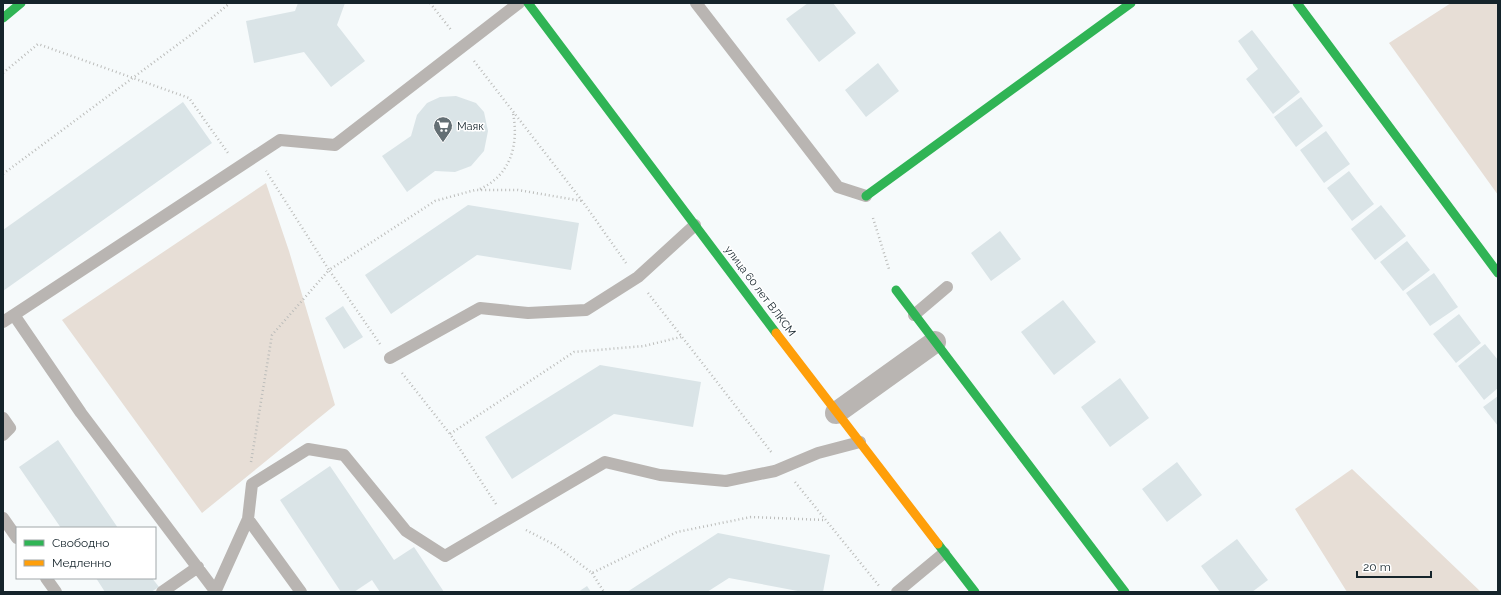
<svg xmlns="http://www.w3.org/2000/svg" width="1501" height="595" font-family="Raleway,sans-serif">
	<rect width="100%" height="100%" fill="#f6fafb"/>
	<!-- green -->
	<path fill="#e7ded6" d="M1451 3H1498V195L1389 43Z
		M266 183 289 251 335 405 202 513 62 320Z
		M1352 469 1481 592H1347L1295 509Z"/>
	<!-- building -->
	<path fill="#dae4e7" d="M298 3H345L337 25 365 61 331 87 304 52 254 63 246 21 295 11Z
		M808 3H833L856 33 819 62 786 19Z
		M1252 30 1300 92 1273 114 1246 79 1258 69 1238 41Z
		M878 63 899 91 866 117 845 90Z
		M456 96 476 103 484 112 488 131 484 151 471 166 455 172 435 171 407 192 382 156 411 136 417 115 427 103 440 97Z
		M1301 97 1323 126 1296 147 1274 117Z
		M183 102 212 143 3 291V230Z
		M1326 131 1350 164 1324 183 1300 150Z
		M1349 171 1374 204 1352 221 1327 188Z
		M468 205 579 223 571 270 477 255 391 314 365 275Z
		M1381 205 1406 236 1375 260 1351 229Z
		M1000 231 1021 259 991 281 971 253Z
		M1407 241 1430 270 1403 291 1380 262Z
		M1434 273 1458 307 1430 326 1406 293Z
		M1063 300 1096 342 1054 375 1021 332Z
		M343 306 363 337 344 349 325 318Z
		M1459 314 1481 343 1456 363 1433 334Z
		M1485 344 1498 360V388L1484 400 1458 366Z
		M600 365 701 382 693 427 614 414 512 479 485 437Z
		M1120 378 1149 418 1110 447 1081 407Z
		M1498 396V426L1483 407Z
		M58 440 118 528H61L19 467Z
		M1177 462 1202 495 1167 522 1142 489Z
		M330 466 394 560 414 547 444 592H380L372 580 354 592H341L280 500Z
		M718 533 830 555 823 592H803L729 578 707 592H627Z
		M1237 539 1268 580 1252 592H1220L1201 566Z
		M96 578H152L159 587 151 592H105Z
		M587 586 591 592H578Z"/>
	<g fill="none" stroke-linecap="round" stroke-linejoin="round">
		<!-- path -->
		<path stroke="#bbbcba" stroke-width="2.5" stroke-dasharray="1 3" stroke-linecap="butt" d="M430 3 452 31
			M474 61 583 202 626 263
			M3 73 38 44 189 98 228 153
			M3 174 196 31 230 3
			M480 189C511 175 519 144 513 113
			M873 218 889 269
			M648 293 772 453
			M380 344 329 270 435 201 475 190H518L582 201
			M402 373 450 434
			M251 462 272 335 329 270 266 171
			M795 482 880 587
			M496 504 450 434 574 352 644 346 681 337
			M526 530 555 545 592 573 677 532 751 517 825 520
			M592 573 604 592"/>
		<!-- lane -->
		<path stroke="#b9b5b2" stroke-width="12" d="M696 3 838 187 866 196
			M14 315 81 413 216 592
			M914 315 947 287
			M3 322 280 140 335 145 519 3
			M390 358 480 308 528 313 586 310 638 277 695 225
			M3 418 10 428 3 435
			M3 518 17 538
			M248 519 301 592
			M46 578 56 592
			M216 590 248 519 252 484 308 449 344 455 406 531 445 556 605 462 660 475 726 481 775 471 818 453 860 442
			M162 592 198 567
			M897 592 944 553"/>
		<!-- street -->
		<path stroke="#b9b5b2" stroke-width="22" d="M836 413 935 342"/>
		<!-- fast -->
		<path stroke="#30b455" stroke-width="9" d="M528 3 776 333
			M1297 3 1498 273
			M3 18 21 3
			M866 196 1131 3
			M896 290 1125 592
			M938 544 975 592"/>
		<!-- slow -->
		<path stroke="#ff9f0a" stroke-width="9" d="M776 333 938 544"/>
	</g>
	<!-- icons -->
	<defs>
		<g id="supermarket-pin" transform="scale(1)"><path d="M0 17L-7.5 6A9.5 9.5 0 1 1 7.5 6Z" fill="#646f74" stroke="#fff"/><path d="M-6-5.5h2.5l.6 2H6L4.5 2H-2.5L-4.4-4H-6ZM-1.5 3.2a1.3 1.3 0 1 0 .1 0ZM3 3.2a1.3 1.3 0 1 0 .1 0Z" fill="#fff"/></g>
	</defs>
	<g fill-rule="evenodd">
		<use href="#supermarket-pin" x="443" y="126"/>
	</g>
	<g text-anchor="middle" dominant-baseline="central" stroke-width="3" stroke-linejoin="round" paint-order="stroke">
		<!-- poi labels -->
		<g font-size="11" fill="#15242b" stroke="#fff" text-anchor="start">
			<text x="457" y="126">Маяк</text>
		</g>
		<!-- street labels -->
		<g font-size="11" fill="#15242b" stroke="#fff">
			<text transform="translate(760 291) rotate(53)">улица 60 лет ВЛКСМ</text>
		</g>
	</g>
	<!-- border -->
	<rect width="1501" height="595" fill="none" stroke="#15242b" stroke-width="8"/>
	<!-- legend -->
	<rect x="16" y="527" width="140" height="52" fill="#ffffff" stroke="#a1a7aa"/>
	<rect x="24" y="540" width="20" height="6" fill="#30b455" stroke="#a1a7aa"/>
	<text x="52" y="547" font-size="12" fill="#15242b">Свободно</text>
	<rect x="24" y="560" width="20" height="6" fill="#ff9f0a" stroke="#a1a7aa"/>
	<text x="52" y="567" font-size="12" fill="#15242b">Медленно</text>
	<!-- scale -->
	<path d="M1357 571v6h74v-6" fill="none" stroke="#15242b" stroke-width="2"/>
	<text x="1363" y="571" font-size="12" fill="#15242b" stroke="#ffffff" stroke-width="3" paint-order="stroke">20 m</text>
</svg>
